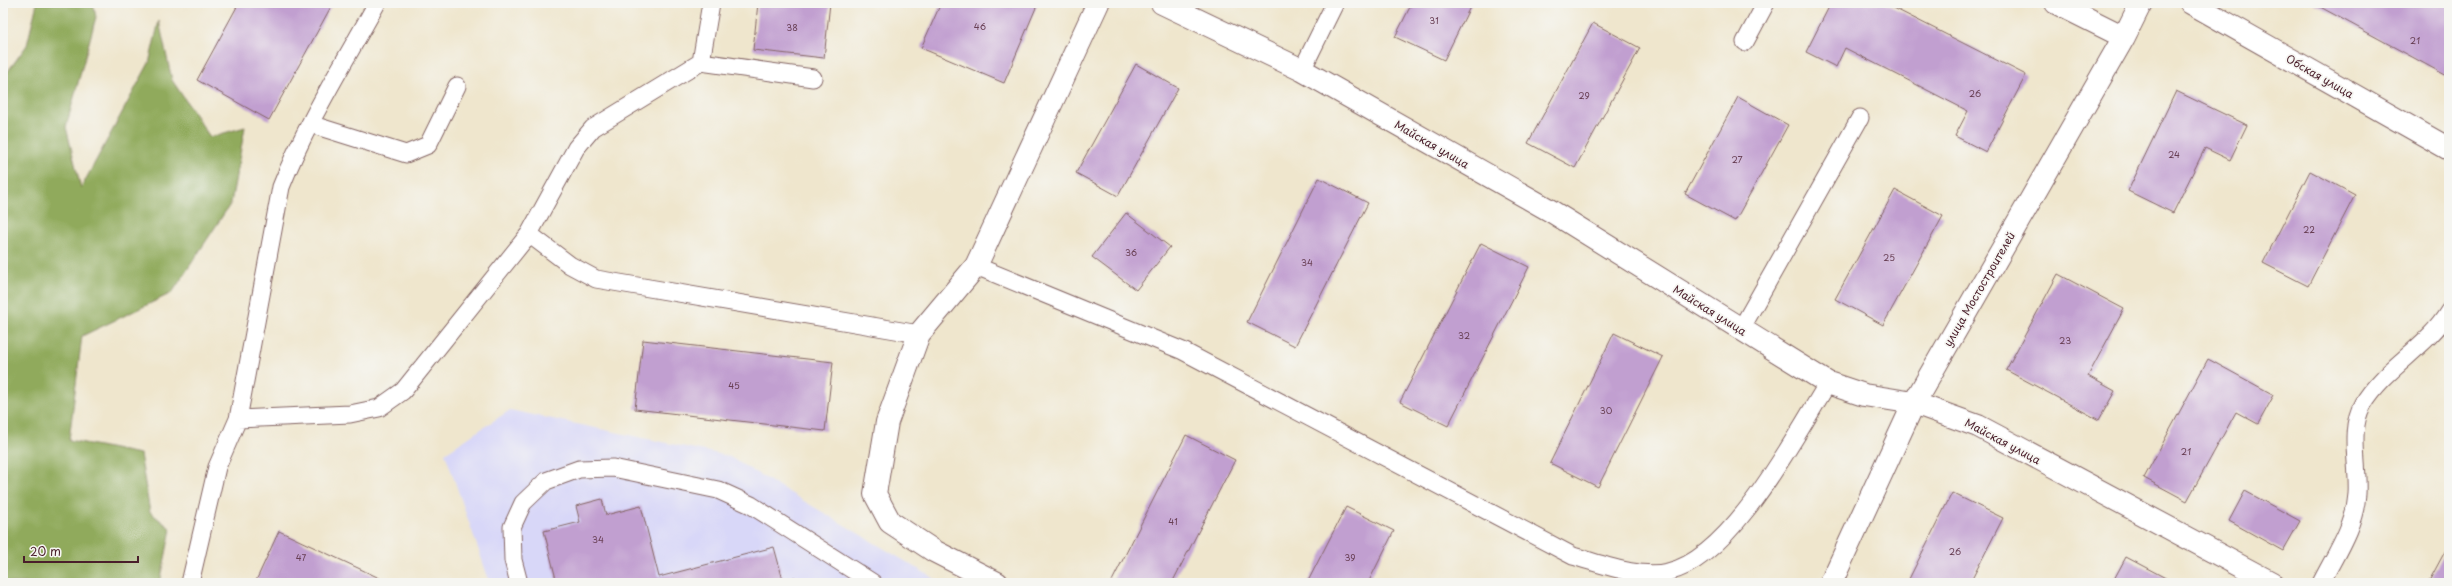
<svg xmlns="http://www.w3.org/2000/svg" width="2452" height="586" font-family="'Playpen Sans',sans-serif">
	<rect width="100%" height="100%" fill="#f6f6f2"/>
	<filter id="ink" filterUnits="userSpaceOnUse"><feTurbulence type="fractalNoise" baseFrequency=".025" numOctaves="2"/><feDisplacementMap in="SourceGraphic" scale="8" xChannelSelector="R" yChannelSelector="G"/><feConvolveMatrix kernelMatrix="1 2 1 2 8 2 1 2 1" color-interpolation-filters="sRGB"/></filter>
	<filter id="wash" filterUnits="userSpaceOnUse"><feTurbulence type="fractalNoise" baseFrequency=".012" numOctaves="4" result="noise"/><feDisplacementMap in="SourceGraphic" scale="16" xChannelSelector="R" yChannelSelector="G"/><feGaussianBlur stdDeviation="0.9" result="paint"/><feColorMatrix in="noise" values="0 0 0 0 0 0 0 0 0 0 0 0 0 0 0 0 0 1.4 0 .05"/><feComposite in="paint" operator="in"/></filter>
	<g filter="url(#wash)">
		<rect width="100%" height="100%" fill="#efe6cd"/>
		<!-- built -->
		<path fill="#d8d7f8" d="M510 410 728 456 942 583H490L445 453Z"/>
		<!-- forest -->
		<path fill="#90aa5b" stroke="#6d6443" d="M37 3H93L96 17 66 127 81 188 149 63 159 21 172 80 210 137 245 127 231 203 172 293 82 336 69 440 140 454 150 512 171 529 160 583H3V78L27 45Z"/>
		<g id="blocks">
			<!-- building -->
			<path fill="#c19fd0" d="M239 3H333L269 120 197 80Z
				M758 3H830L824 58 753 50Z
				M941 3H1038L1004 83 921 48Z
				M1412 3H1472L1444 60 1395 37Z
				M1831 3H1884L2026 75 1986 152 1955 136 1968 111 1845 48 1836 67 1806 52Z
				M2313 3H2449V77Z
				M1593 23 1640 48 1575 168 1528 143Z
				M1136 64 1178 88 1118 196 1076 173Z
				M2176 91 2247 125 2230 160 2205 148 2173 213 2128 191Z
				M1738 97 1788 125 1735 221 1685 194Z
				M2310 171 2355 195 2308 286 2263 263Z
				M1319 178 1368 203 1295 346 1247 322Z
				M1895 190 1943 216 1883 325 1835 299Z
				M1126 213 1170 247 1136 290 1092 257Z
				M1481 243 1529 267 1448 426 1400 402Z
				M2058 274 2124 309 2088 376 2115 391 2099 420 2006 370Z
				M1614 333 1663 357 1598 487 1550 463Z
				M643 340 833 362 825 431 635 409Z
				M2208 359 2274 395 2258 424 2236 412 2187 501 2144 478Z
				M1186 435 1235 460 1172 583H1111Z
				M2245 491 2300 521 2283 551 2229 521Z
				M1952 493 2003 518 1970 583H1907Z
				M602 499 606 515 641 506 659 577 774 547 783 580 795 577 796 583H557L544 531 580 522 576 506Z
				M1346 507 1394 531 1368 583H1307Z
				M279 531 390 583H255Z
				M2449 544V583H2428Z
				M2126 557 2175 583H2112Z"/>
		</g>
	</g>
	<g filter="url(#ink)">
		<use href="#blocks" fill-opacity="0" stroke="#846564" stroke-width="1"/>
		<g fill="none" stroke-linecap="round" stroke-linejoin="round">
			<!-- service casing -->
			<g stroke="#846564" stroke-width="19">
				<path id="service" d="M1745 42 1766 3
					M701 62 813 78
					M1302 70 1335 3
					M310 124 406 154 428 145 457 86
					M529 234 570 265 596 279 919 334
					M976 266 1183 351 1573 556C1602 564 1639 579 1668 572 1732 558 1795 436 1828 383
					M1741 329 1860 118
					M238 419 350 414 379 408 403 391 529 234 576 148 593 128 701 62 711 3
					M190 583 217 467 238 419 281 187C306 123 344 63 377 3
					M519 583 513 560 512 527 523 503 546 481 579 469 613 468 718 490 751 505 873 583
					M2321 583C2335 555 2355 526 2357 494 2359 465 2348 430 2363 404 2385 367 2427 348 2449 311"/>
			</g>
			<!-- minor casing -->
			<g stroke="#846564" stroke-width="24">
				<path id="minor" d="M1162 3 1302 70 1551 211 1828 383 1864 395 1914 403 1978 426 2272 583
					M2056 3 2124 37
					M2191 3 2449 149
					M997 583 934 551 890 522 875 494 887 422 919 334 976 266 1098 3
					M1831 583 1914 403 2124 37 2141 3"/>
			</g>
			<!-- service -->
			<use href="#service" stroke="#fff" stroke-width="17"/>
			<!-- minor -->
			<use href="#minor" stroke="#fff" stroke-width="22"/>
		</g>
	</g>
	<g text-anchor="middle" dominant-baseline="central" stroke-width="3.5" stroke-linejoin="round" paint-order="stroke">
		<!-- number labels -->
		<g font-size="9" fill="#683f54">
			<text x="1434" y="20">31</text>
			<text x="980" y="26">46</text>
			<text x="792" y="27">38</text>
			<text x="2415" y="40">21</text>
			<text x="1975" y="93">26</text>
			<text x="1584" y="95">29</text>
			<text x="2174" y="154">24</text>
			<text x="1737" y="159">27</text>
			<text x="2309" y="229">22</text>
			<text x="1131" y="252">36</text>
			<text x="1889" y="257">25</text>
			<text x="1307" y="262">34</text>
			<text x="1464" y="335">32</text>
			<text x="2065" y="340">23</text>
			<text x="734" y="385">45</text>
			<text x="1606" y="410">30</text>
			<text x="2186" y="451">21</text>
			<text x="1173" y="521">41</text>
			<text x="598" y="539">34</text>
			<text x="1955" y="551">26</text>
			<text x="301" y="557">47</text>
			<text x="1350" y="557">39</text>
		</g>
		<!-- street labels -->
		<g font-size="11" fill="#4a1f2b" stroke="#f6f6f2">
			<text transform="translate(2320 76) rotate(30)">Обская улица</text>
			<text transform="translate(1432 144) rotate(30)">Майская улица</text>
			<text transform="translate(1979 289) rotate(-60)">улица Мостостроителей</text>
			<text transform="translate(1710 310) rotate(32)">Майская улица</text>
			<text transform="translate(2003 441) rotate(28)">Майская улица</text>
		</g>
	</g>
	<!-- margin -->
	<rect width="2452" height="586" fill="none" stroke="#f6f6f2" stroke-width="16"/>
	<!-- scale -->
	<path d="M24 556v6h114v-6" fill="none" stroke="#4a1f2b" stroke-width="2"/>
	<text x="30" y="556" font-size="12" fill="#4a1f2b" stroke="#f6f6f2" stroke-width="3" paint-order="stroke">20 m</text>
</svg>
